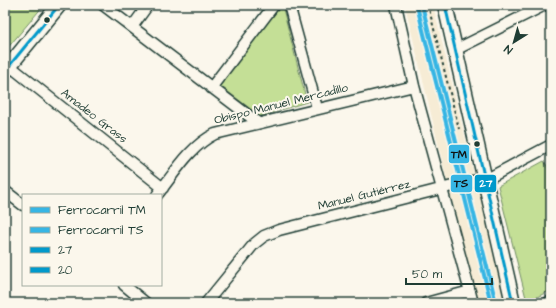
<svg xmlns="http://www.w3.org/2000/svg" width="556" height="308" font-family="'Architects Daughter',sans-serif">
	<rect width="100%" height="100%" fill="#fbf7ec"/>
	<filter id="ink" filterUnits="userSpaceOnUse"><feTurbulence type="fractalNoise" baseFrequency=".025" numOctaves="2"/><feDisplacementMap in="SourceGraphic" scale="8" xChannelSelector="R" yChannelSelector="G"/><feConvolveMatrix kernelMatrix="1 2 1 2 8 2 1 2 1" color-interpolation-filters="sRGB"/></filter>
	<g filter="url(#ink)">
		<!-- built -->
		<path fill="#f6ecd5" d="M405 5H433L474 174 447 181Z
			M478 185 507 303H478L449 194Z"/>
		<!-- green -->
		<path fill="#c4df96" stroke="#728e65" d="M10 5H44L5 51V10Z
			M280 5H282L307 102 260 116 219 85Z
			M544 161 551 173V290L527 302 498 186Z"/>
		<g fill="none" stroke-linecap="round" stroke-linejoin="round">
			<!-- minor casing -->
			<g stroke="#1f3d34" stroke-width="13">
				<path id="minor" d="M103 5 257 122
					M289 5 317 108
					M396 5 414 86 473 303
					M132 27 148 5
					M455 50 545 5
					M10 66 163 188
					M211 88 274 5
					M5 191 23 205
					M157 195C174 174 190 146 215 134L414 86
					M124 285 146 303
					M206 303 254 244 264 236 279 230 472 181 485 180 551 145
					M426 303 470 291
					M547 303 551 301"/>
			</g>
			<!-- secondary casing -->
			<g stroke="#1f3d34" stroke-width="17">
				<path id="secondary" d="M445 5 513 303
					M5 71 59 5"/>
			</g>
			<!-- path -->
			<path stroke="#1f3d34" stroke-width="2" stroke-dasharray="3 3" stroke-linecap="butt" d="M428 5 459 129"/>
			<!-- minor -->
			<use href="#minor" stroke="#fbf7ec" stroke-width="10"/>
			<!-- secondary -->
			<use href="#secondary" stroke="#fbf7ec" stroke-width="14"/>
			<!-- bus-1 casing -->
			<g stroke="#fbf7ec" stroke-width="6">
				<path id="bus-1" d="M445 5 513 303"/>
			</g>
			<!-- bus-2 casing -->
			<g stroke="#fbf7ec" stroke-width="6">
				<path id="bus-2" d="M5 71 59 5"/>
			</g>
			<!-- bus-1 -->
			<use href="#bus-1" stroke="#0099cb" stroke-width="3"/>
			<!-- bus-2 -->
			<use href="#bus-2" stroke="#0099cb" stroke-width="3"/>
			<!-- rail-1 casing -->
			<g stroke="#fbf7ec" stroke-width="7">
				<path id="rail-1" d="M422 5 496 303"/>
			</g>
			<!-- rail-2 casing -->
			<g stroke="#fbf7ec" stroke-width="7">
				<path id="rail-2" d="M417 6 491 303"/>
			</g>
			<!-- rail-1 -->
			<use href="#rail-1" stroke="#36b5e4" stroke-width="4"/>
			<!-- rail-2 -->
			<use href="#rail-2" stroke="#36b5e4" stroke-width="4"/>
		</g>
	</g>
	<!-- markers -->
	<g fill="#1f3d34" stroke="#fbf7ec" stroke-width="1.5">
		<circle cx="47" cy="20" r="3.5"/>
		<circle cx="477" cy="144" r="3.5"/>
	</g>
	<g text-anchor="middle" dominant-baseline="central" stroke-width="4" stroke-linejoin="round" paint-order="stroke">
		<!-- street labels -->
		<g font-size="12" fill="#1f3d34" stroke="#fbf7ec">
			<text transform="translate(281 104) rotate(-14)">Obispo Manuel Mercadillo</text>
			<text transform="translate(94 116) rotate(38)">Amadeo Grass</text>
			<text transform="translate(364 195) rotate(-14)">Manuel Gutiérrez</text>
		</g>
	</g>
	<g stroke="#fbf7ec" stroke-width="1.5">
		<rect x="448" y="144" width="22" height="20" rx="4" fill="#36b5e4"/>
		<rect x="474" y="174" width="23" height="19" rx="4" fill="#0099cb"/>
		<rect x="450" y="174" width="23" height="19" rx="4" fill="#36b5e4"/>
	</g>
	<g font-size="11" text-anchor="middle" font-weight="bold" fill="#fff">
		<text x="486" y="187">27</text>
	</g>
	<g font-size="11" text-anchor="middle" font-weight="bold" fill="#111">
		<text x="459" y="158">TM</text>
		<text x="461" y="187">TS</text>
	</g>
	<!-- margin -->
	<rect width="556" height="308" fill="none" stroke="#fbf7ec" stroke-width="20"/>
	<rect x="10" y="10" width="536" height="288" fill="none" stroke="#1f3d34" stroke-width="1.5" filter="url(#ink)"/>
	<!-- legend -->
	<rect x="22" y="194" width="140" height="92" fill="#fbf7ec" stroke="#a3ada2"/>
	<rect x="30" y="207" width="20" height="6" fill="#36b5e4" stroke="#a3ada2"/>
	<text x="58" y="214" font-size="12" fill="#1f3d34">Ferrocarril TM</text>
	<rect x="30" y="227" width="20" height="6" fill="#36b5e4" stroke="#a3ada2"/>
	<text x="58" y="234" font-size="12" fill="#1f3d34">Ferrocarril TS</text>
	<rect x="30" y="247" width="20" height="6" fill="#0099cb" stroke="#a3ada2"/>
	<text x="58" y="254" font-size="12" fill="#1f3d34">27</text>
	<rect x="30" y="267" width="20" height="6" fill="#0099cb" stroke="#a3ada2"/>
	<text x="58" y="274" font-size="12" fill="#1f3d34">20</text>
	<!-- north arrow -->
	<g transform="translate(514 42) rotate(217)" stroke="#fbf7ec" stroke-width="3" paint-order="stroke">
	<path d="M0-3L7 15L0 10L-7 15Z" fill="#1f3d34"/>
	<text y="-6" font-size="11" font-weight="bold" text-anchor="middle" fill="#1f3d34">N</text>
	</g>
	<!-- scale -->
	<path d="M406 278v6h86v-6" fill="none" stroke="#1f3d34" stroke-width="2"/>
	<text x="412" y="278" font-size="12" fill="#1f3d34" stroke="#fbf7ec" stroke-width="3" paint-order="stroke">50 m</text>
</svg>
